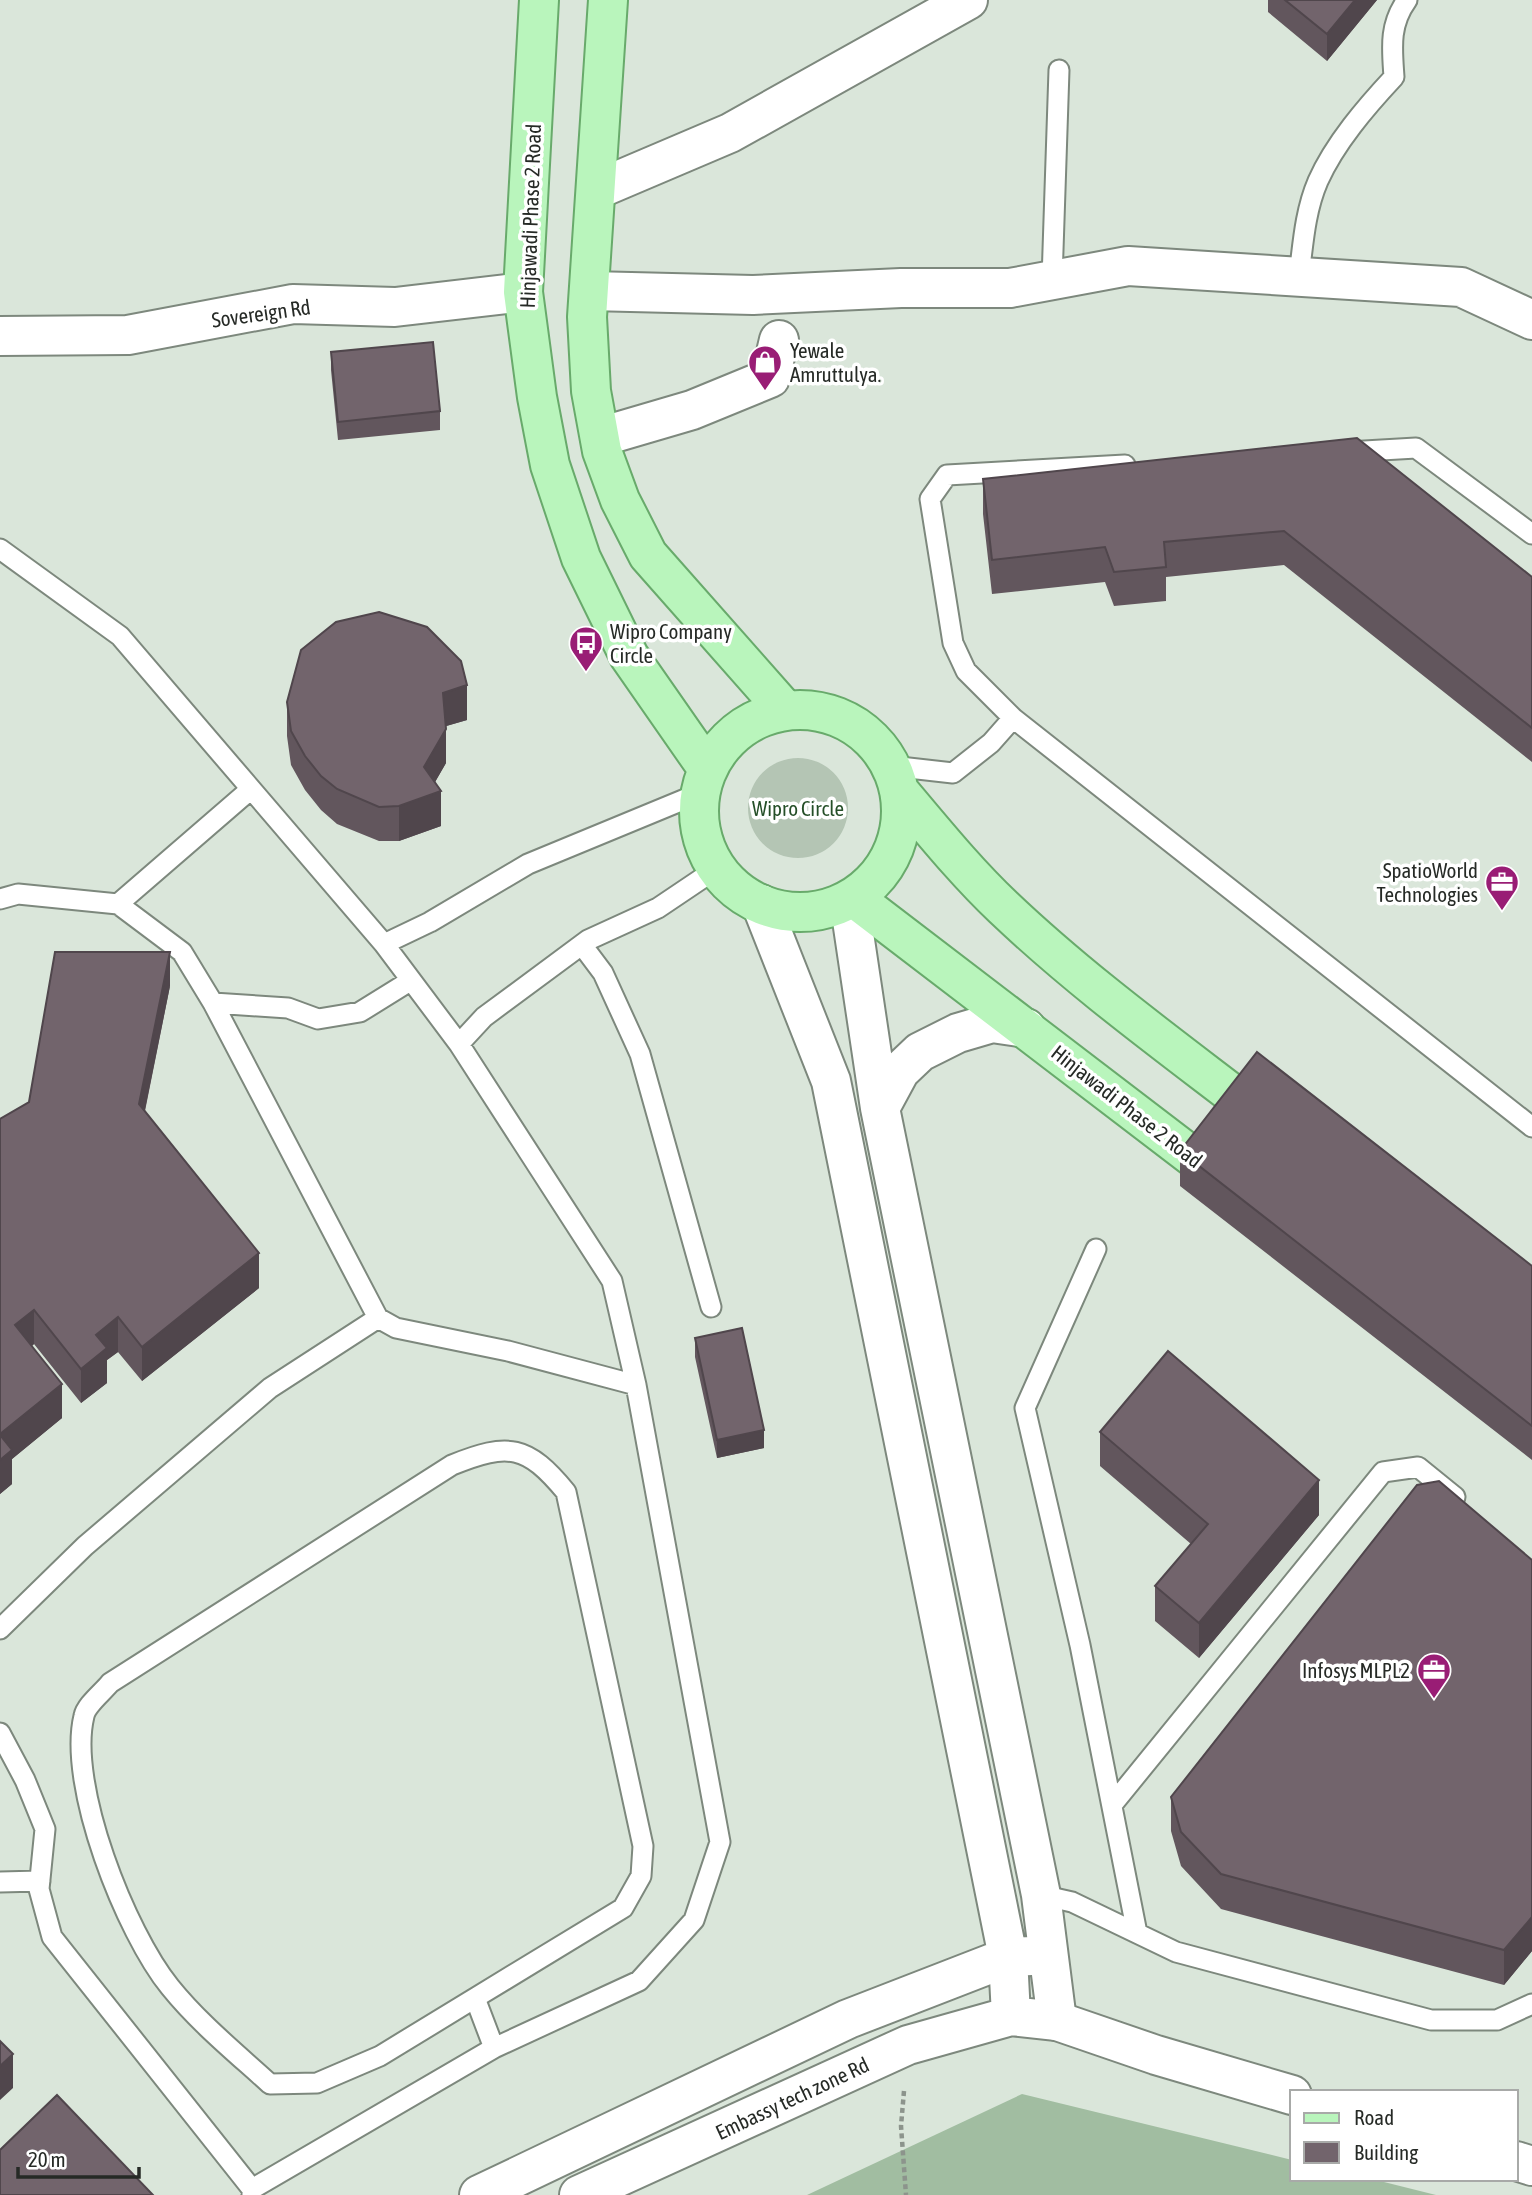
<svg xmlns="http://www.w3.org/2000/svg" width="1532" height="2195" font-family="'Asap Condensed',sans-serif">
	<rect width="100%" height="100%" fill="#dae6da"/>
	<!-- green -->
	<path fill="#b4c5b4" d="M748 808a50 50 0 1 1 100 0a50 50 0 1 1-100 0Z"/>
	<!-- forest -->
	<path fill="#a1bda1" d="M1022 2094 1292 2160V2179H1372L1436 2195H807Z"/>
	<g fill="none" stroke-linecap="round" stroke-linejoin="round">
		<!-- lane casing -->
		<g stroke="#7d887d" stroke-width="23">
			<path id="lane" d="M1299 276C1303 244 1305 211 1318 181 1335 143 1366 107 1394 77 1392 48 1389 25 1407 0
				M1052 280 1059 70
				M1347 452 1416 448 1532 534
				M0 549 120 636 384 944 459 1044 612 1281 636 1385 720 1842 694 1920 639 1981 494 2048 252 2189V2195
				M1013 718 966 671 953 643 930 499 947 475 1125 465
				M891 766 953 773 991 743 1013 718 1532 1127
				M0 899 18 894 118 904 182 952 213 1003 378 1318 396 1328 508 1351 636 1385
				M118 904 251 789
				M384 944 430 922 528 864 700 793
				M582 945 603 973 640 1054 711 1307
				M213 1003 288 1008 318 1019 360 1012 410 981
				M459 1044 484 1017 588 940 658 908 716 869
				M1096 1249 1025 1408 1080 1645 1137 1933
				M0 1629 85 1546 270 1388 378 1318
				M0 1733 25 1780 45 1829 39 1889 52 1937 252 2189
				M1112 1805 1383 1472 1418 1467 1455 1497
				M0 1882 40 1881
				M1041 1895 1072 1902 1176 1952 1431 2020H1497L1532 2004
				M475 1998 623 1908 641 1876 643 1846 566 1492C527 1445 509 1442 452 1465L110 1683C103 1692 86 1705 84 1716 67 1785 126 1933 170 1987 199 2023 236 2053 270 2084L317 2083 380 2056 475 1998 494 2048"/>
		</g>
		<!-- street casing -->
		<g stroke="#7d887d" stroke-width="42">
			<path id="street" d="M596 190 730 133 968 0
				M590 291 753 295 901 288H1010L1128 266 1461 287 1532 320
				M0 336 128 335 293 304 395 307 523 292
				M600 437 692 410 770 378 779 340
				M1057 2021 1156 2055 1292 2095
				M1516 2161 1532 2166"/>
		</g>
		<!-- secondary casing -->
		<g stroke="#7d887d" stroke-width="42">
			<path id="secondary" d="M761 904 831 1081 1008 1957 1011 2016 1057 2021 1041 1895 880 1108 849 900
				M880 1108 900 1071 920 1052 958 1033 992 1023 1026 1028
				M479 2195 848 2019 1008 1957 1031 1956
				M579 2195 908 2045 1011 2016"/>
		</g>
		<!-- primary casing -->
		<g stroke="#68aa6b" stroke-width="42">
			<path id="primary" d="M539 0 523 292 537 397 550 465 581 558 629 656 707 768
				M608 0 587 317 591 391 602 451 620 500 648 555 785 710
				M699 811a101 101 0 1 1 202 0a101 101 0 1 1-202 0Z
				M900 792C933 831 966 872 1003 907 1086 986 1180 1053 1270 1123
				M854 898 1223 1180"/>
		</g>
		<!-- path -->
		<path stroke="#8c948c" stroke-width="4.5" stroke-dasharray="5 3.5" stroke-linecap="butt" d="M904 2091 901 2126 906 2195"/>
		<!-- lane -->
		<use href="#lane" stroke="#fff" stroke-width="19"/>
		<!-- street -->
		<use href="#street" stroke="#fff" stroke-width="38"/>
		<!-- secondary -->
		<use href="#secondary" stroke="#fff" stroke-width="38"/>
		<!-- primary -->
		<use href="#primary" stroke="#b9f5bc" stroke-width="38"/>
	</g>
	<!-- wall -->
	<path fill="#62565d" d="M1268 0H1377L1327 61 1268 12Z
		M331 352 440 411V430L338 440 331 370Z
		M1357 438 1532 577V762L1284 565 1166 577V601L1114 606 1105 582 992 594 983 514V479Z
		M287 702 467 720 446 726V763L435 782 441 826 399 841H379L337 824 321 810 305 790 291 765 287 736Z
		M170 986 145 1111 259 1288 142 1381 118 1352 107 1360V1383L81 1403 34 1344 32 1346 62 1418 12 1459V1484L0 1494 29 1102Z
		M1180 1151 1532 1266V1460L1180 1186Z
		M695 1338 764 1448 717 1458 695 1357Z
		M1100 1432 1319 1515 1199 1658 1155 1621V1586L1191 1544 1100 1466Z
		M1532 1560V1951L1504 1985 1221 1909 1181 1866 1171 1831V1797Z"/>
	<!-- shaded-wall -->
	<path fill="#50464c" d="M1355 0H1377L1327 61V34Z
		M467 685V720L443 727V693Z
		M446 729V763L427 796 441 791V826L399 841V806L424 767Z
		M170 952V986L139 1139V1104Z
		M259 1253V1288L142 1381V1347Z
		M34 1310V1344L15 1359V1325Z
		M118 1317V1352L107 1360V1383L81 1403V1369L96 1335Z
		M62 1384V1418L12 1459V1484L0 1494V1434Z
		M764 1430V1448L717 1458V1440Z
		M1319 1480V1515L1199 1658V1623Z
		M1532 1917V1951L1504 1985V1950Z
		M13 2054V2088L0 2100V2066Z"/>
	<!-- building -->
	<path fill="#72646c" stroke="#50464c" stroke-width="2" d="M1285 0H1355L1327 34Z
		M433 342 440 411 338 422 331 352Z
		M1357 438 1532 577V728L1284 531 1164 542 1166 567 1114 572 1105 547 992 560 983 479Z
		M379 612 427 627 461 661 467 685 443 693 446 729 424 767 441 791 399 806 379 807 337 789 321 776 305 756 291 731 287 702 301 650 336 622Z
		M55 952H170L139 1104 259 1253 142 1347 118 1317 96 1335 107 1348 81 1369 34 1310 15 1325 62 1384 0 1434V1119L29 1102Z
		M1257 1052 1532 1266V1426L1180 1151Z
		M742 1328 764 1430 717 1440 695 1338Z
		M1168 1351 1319 1480 1199 1623 1155 1586 1208 1524 1100 1432Z
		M0 1435 12 1450 0 1460Z
		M1439 1481 1532 1560V1917L1504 1950 1221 1874 1181 1832 1171 1797 1417 1485Z
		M0 2041 13 2054 0 2066Z
		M57 2095 153 2195H0V2150Z"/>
	<!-- icons -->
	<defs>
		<g id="shop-pin" transform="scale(1.75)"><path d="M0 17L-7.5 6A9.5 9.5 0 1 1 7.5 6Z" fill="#991d75" stroke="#fff"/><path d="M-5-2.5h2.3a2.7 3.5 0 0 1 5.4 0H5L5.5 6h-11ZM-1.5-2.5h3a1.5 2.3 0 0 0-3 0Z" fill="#fff"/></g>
		<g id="bus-pin" transform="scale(1.75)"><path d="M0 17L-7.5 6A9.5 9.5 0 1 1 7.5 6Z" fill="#991d75" stroke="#fff"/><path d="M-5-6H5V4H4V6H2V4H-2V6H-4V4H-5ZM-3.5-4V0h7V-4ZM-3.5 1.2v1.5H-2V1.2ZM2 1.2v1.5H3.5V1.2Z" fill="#fff"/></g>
		<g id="office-pin" transform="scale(1.75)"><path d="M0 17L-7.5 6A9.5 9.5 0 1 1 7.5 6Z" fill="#991d75" stroke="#fff"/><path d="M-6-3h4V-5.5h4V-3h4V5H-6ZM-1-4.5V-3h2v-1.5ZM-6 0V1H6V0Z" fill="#fff"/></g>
	</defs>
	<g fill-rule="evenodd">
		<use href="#shop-pin" x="765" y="362"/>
		<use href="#bus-pin" x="586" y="643"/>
		<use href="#office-pin" x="1502" y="882"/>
		<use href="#office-pin" x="1434" y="1670"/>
	</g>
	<g text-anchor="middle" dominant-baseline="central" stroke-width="7" stroke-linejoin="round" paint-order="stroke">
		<!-- street labels -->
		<g font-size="21" fill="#262a26" stroke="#fff">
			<text transform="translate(530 216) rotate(-88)">Hinjawadi Phase 2 Road</text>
			<text transform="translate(261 313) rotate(-8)">Sovereign Rd</text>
			<text transform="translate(1127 1106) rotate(38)">Hinjawadi Phase 2 Road</text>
			<text transform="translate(792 2098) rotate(-25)">Embassy tech zone Rd</text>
		</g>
		<!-- poi labels -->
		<g font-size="21" fill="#262a26" stroke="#fff" text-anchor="start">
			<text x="790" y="350">Yewale<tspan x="790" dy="24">Amruttulya.</tspan></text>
			<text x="610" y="631">Wipro Company<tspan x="610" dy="24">Circle</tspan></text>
			<text x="1478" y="870" text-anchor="end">SpatioWorld<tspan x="1478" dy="24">Technologies</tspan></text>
			<text x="1410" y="1670" text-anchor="end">Infosys MLPL2</text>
		</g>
		<!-- park labels -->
		<g font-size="21" fill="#254f28" stroke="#fff">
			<text x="798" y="808">Wipro Circle</text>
		</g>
	</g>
	<!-- legend -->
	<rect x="1290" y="2090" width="228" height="91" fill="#ffffff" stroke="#a8aaa8" stroke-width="2"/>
	<rect x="1304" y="2113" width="35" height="10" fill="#b9f5bc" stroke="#a8aaa8" stroke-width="2"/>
	<text x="1354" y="2125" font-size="21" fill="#262a26">Road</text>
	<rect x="1304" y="2142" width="35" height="21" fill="#72646c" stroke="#a8aaa8" stroke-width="2"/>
	<text x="1354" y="2160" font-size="21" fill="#262a26">Building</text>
	<!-- scale -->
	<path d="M18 2167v10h121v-10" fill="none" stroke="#262a26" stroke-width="3.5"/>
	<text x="28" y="2167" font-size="21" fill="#262a26" stroke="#ffffff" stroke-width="5" paint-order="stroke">20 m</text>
</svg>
